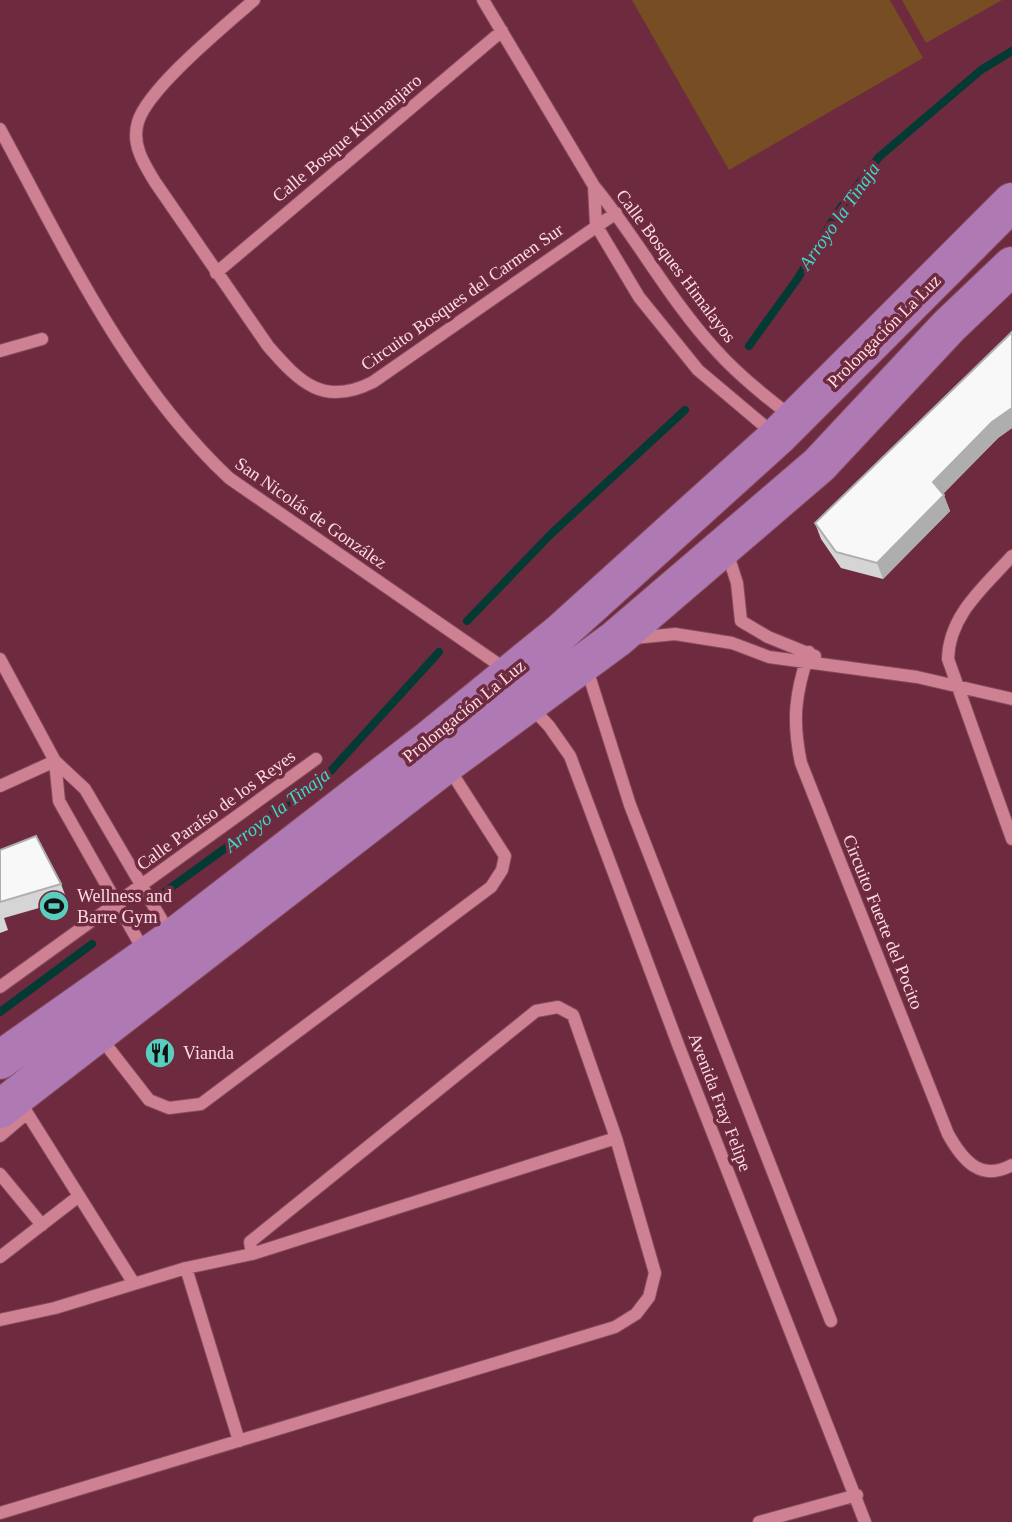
<svg xmlns="http://www.w3.org/2000/svg" width="1012" height="1522" font-family="Georgia,serif">
	<rect width="100%" height="100%" fill="#6e2a3f"/>
	<!-- green -->
	<path fill="#774d23" d="M632 0H890L923 58 729 170Z
		M902 0H1002L926 43Z"/>
	<g fill="none" stroke-linecap="round" stroke-linejoin="round">
		<!-- stream -->
		<path stroke="#033a34" stroke-width="8" d="M749 346 798 278 839 210 879 157 981 70 1012 51
			M467 621 551 534 685 410
			M162 894 328 774 439 652
			M0 1012 92 944"/>
		<!-- minor casing -->
		<g stroke="#844b5e" stroke-width="14">
			<path id="minor" d="M254 0C226 25 148 88 138 122 131 144 144 164 155 182L268 346C300 383 324 407 373 382L616 213
				M483 0 594 186C637 238 669 299 715 349 738 375 763 395 791 416
				M0 129C66 251 127 382 229 478L508 671
				M594 186 596 225 639 297 698 370 774 434
				M216 273 502 31
				M0 351 42 339
				M727 552 737 583 741 621 768 637 815 656
				M1012 556C984 587 949 615 948 659L1012 839
				M634 638 675 634 732 643 769 657 917 677 1012 699
				M809 652C795 694 792 720 801 763L948 1134C963 1161 981 1182 1012 1165
				M0 659 55 761 85 789 170 934
				M586 666 630 805 831 1321
				M530 706 549 726 570 756 679 1047 865 1522
				M55 761 59 801 145 953
				M0 786 55 761
				M0 987 316 759
				M100 1037 149 1100 169 1108 201 1104 491 887 502 870 505 856 448 767
				M21 1097 27 1113 133 1282
				M0 1136 27 1113
				M0 1174 42 1225
				M0 1257 79 1196
				M186 1268 252 1254 616 1138 573 1015 558 1007 536 1011 250 1242 252 1254
				M0 1320 55 1308 186 1268 239 1441
				M0 1513 615 1327 636 1314 649 1297 655 1273 616 1138
				M759 1522 857 1495"/>
		</g>
		<!-- major casing -->
		<g stroke="#844b5e" stroke-width="40">
			<path id="major" d="M0 1060 173 938 430 739 559 634 777 437 1012 202
				M0 1109 446 764 616 639 819 465 949 326 1012 266"/>
		</g>
		<!-- minor -->
		<use href="#minor" stroke="#cf8194" stroke-width="12"/>
		<!-- major -->
		<use href="#major" stroke="#af7ab3" stroke-width="38"/>
	</g>
	<!-- wall -->
	<path fill="#d5d5d5" d="M1012 332V428L998 438 943 494 950 511 883 579 841 568 821 539 815 523Z
		M0 850 61 884 67 900 4 918 8 930 0 933Z"/>
	<!-- shaded-wall -->
	<path fill="#aeaeae" d="M1012 408V428L998 438 939 498 933 482 992 422Z
		M944 495 950 511 883 579 877 563Z"/>
	<!-- building -->
	<path fill="#f8f8f8" stroke="#aeaeae" stroke-width="2" d="M1012 332V408L992 422 933 482 944 495 877 563 836 552 815 523Z
		M36 836 61 884 0 902V850Z"/>
	<!-- icons -->
	<defs>
		<g id="stadium-disc" transform="scale(1.575)"><circle r="9.5" fill="#59cebf" stroke="#6e2a3f"/><path d="M0-5a6.5 5 0 1 0 0 10a6.5 5 0 1 0 0-10ZM-3.5-1.8h7v3.6h-7Z" fill="#111"/></g>
		<g id="restaurant-disc" transform="scale(1.575)"><circle r="9.5" fill="#59cebf" stroke="#6e2a3f"/><path d="M-5-6h1v4h1v-4h1v4h1v-4h1v5L-1.5 .5V6h-2V.5L-5-1ZM5-6V6H3V1.5H1.5Q1.5-4 5-6Z" fill="#111"/></g>
	</defs>
	<g fill-rule="evenodd">
		<use href="#stadium-disc" x="54" y="906"/>
		<use href="#restaurant-disc" x="160" y="1053"/>
	</g>
	<g text-anchor="middle" dominant-baseline="central" stroke-width="7" stroke-linejoin="round" paint-order="stroke">
		<!-- street labels -->
		<g font-size="18" fill="#fddbe2" stroke="#6e2a3f">
			<text transform="translate(347 138) rotate(-40)">Calle Bosque Kilimanjaro</text>
			<text transform="translate(676 266) rotate(53)">Calle Bosques Himalayos</text>
			<text transform="translate(462 297) rotate(-35)">Circuito Bosques del Carmen Sur</text>
			<text transform="translate(884 331) rotate(-45)">Prolongación La Luz</text>
			<text transform="translate(311 513) rotate(35)">San Nicolás de González</text>
			<text transform="translate(464 711) rotate(-39)">Prolongación La Luz</text>
			<text transform="translate(216 810) rotate(-36)">Calle Paraíso de los Reyes</text>
			<text transform="translate(883 922) rotate(68)">Circuito Fuerte del Pocito</text>
			<text transform="translate(720 1102) rotate(69)">Avenida Fray Felipe</text>
		</g>
		<!-- poi labels -->
		<g font-size="18" fill="#fddbe2" stroke="#6e2a3f" text-anchor="start">
			<text x="77" y="896">Wellness and<tspan x="77" dy="21">Barre Gym</tspan></text>
			<text x="183" y="1053">Vianda</text>
		</g>
		<!-- water labels -->
		<g font-size="19" font-style="italic" fill="#39dcc9" stroke="#6e2a3f">
			<text transform="translate(839 216) rotate(-55)">Arroyo la Tinaja</text>
			<text transform="translate(277 810) rotate(-37)">Arroyo la Tinaja</text>
		</g>
	</g>
</svg>
